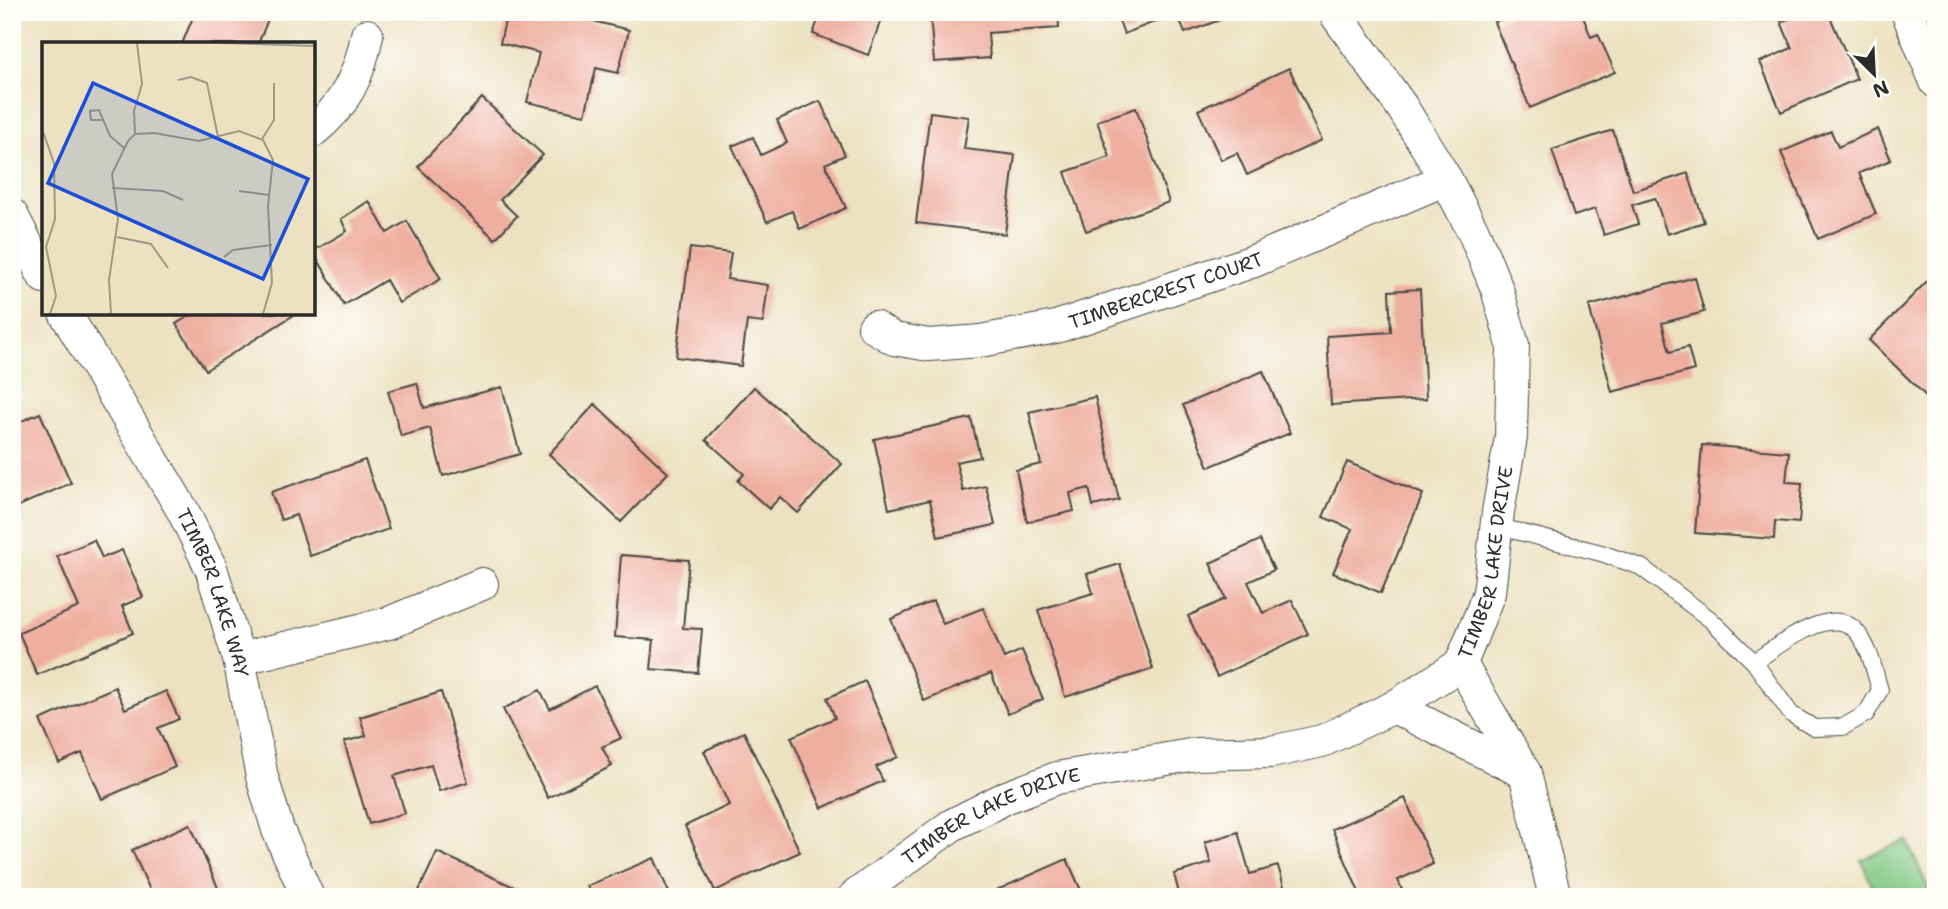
<svg xmlns="http://www.w3.org/2000/svg" width="1948" height="909" font-family="'Shantell Sans',sans-serif">
	<rect width="100%" height="100%" fill="#fdfcf7"/>
	<filter id="ink" filterUnits="userSpaceOnUse"><feTurbulence type="fractalNoise" baseFrequency=".0143" numOctaves="2"/><feDisplacementMap in="SourceGraphic" scale="14" xChannelSelector="R" yChannelSelector="G"/><feConvolveMatrix kernelMatrix="1 2 1 2 8 2 1 2 1" color-interpolation-filters="sRGB"/></filter>
	<filter id="wash" filterUnits="userSpaceOnUse"><feTurbulence type="fractalNoise" baseFrequency=".00686" numOctaves="4" result="noise"/><feDisplacementMap in="SourceGraphic" scale="28" xChannelSelector="R" yChannelSelector="G"/><feGaussianBlur stdDeviation="1.57" result="paint"/><feColorMatrix in="noise" values="0 0 0 0 0 0 0 0 0 0 0 0 0 0 0 0 0 1.4 0 .05"/><feComposite in="paint" operator="in"/></filter>
	<g filter="url(#wash)">
		<rect width="100%" height="100%" fill="#ece2c1"/>
		<!-- green -->
		<path fill="#7fc682" stroke="#557856" stroke-width="2" d="M1907 840 1932 897H1877L1861 860Z"/>
		<g id="blocks">
			<!-- building -->
			<path fill="#efafa0" d="M195 12H271L258 44H182Z
				M507 12H556L629 30 618 73 596 68 585 115 527 102 539 53 500 43Z
				M821 12H868L882 17 868 55 813 34Z
				M950 12H1058L1059 28 988 33 990 58 934 62 930 14Z
				M1116 12H1217L1220 20 1185 33 1177 13 1124 34Z
				M1518 12H1581L1591 37 1598 34 1615 72 1530 108 1494 22Z
				M1804 12H1828L1857 79 1781 112 1760 62 1792 48 1781 22Z
				M1289 68 1322 140 1247 175 1237 153 1221 160 1198 110Z
				M482 98 543 155 500 200 517 216 495 239 418 167Z
				M820 101 845 155 825 164 846 208 800 229 792 211 767 222 732 146 753 137 761 155 787 143 777 120Z
				M1136 108 1169 202 1086 231 1065 172 1110 157 1097 121Z
				M930 112 969 117 964 149 1015 155 1005 234 916 223Z
				M1878 129 1891 160 1859 173 1876 214 1818 239 1781 152 1831 131 1838 147Z
				M1613 130 1633 191 1688 173 1704 222 1667 234 1655 198 1632 205 1638 224 1604 235 1595 209 1574 216 1552 150Z
				M369 201 387 233 407 221 441 279 399 303 386 280 344 305 313 251 347 231 341 219Z
				M690 248 731 253 727 279 768 285 763 323 747 321 741 366 676 357Z
				M1936 272V398L1932 402 1869 340Z
				M1695 277 1704 312 1662 323 1670 352 1688 347 1694 370 1612 392 1589 306Z
				M1420 289 1426 399 1331 405 1327 336 1391 332 1389 291Z
				M194 313H297L206 370 176 324Z
				M1263 371 1290 433 1209 467 1183 405Z
				M417 383 424 408 502 387 520 454 443 476 430 428 401 436 388 391Z
				M754 387 842 464 798 513 780 497 769 509 738 481 744 474 706 440Z
				M1095 397 1119 500 1093 506 1089 488 1070 493 1074 511 1027 522 1016 470 1041 464 1029 412Z
				M595 404 668 473 621 522 549 454Z
				M40 413 71 483 12 509V425Z
				M971 418 980 457 956 462 963 491 986 486 995 525 938 537 930 500 889 509 874 439Z
				M1702 445 1789 452 1786 482 1802 483 1799 523 1775 521 1774 539 1695 533Z
				M365 460 389 529 310 556 296 515 281 520 271 492Z
				M1347 462 1423 494 1381 593 1333 573 1352 529 1323 517Z
				M94 540 102 558 122 550 143 597 122 606 133 633 37 675 19 633 79 607 57 556Z
				M1260 540 1274 570 1248 582 1263 613 1292 600 1308 634 1217 677 1188 616 1226 599 1210 563Z
				M621 555 689 560 683 628 702 629 698 673 651 669 654 640 615 637Z
				M1120 564 1153 669 1065 697 1038 610 1093 593 1087 574Z
				M933 601 943 624 983 608 1004 658 1022 650 1043 699 1008 714 991 673 924 701 891 619Z
				M865 681 898 757 876 767 883 781 822 808 791 737 835 718 827 698Z
				M595 686 621 738 602 747 612 766 548 798 503 709 540 690 550 709Z
				M115 687 125 709 166 691 179 719 158 728 175 767 102 799 82 753 59 763 40 720Z
				M441 692 468 782 439 791 431 765 394 776 405 813 369 824 344 742 366 736 360 717Z
				M744 732 800 852 715 891 685 826 729 805 704 751Z
				M1405 798 1433 864 1398 880 1405 897H1361L1332 829Z
				M190 824 222 897H153L132 850Z
				M1238 832 1250 874 1278 866 1287 897H1180L1174 874 1211 863 1205 842Z
				M437 852 536 897H416Z
				M654 858 671 897H592L587 886Z
				M1067 859 1084 897H989L988 894Z"/>
		</g>
	</g>
	<g filter="url(#ink)">
		<use href="#blocks" fill-opacity="0" stroke="#484642" stroke-width="2"/>
		<g fill="none" stroke-linecap="round" stroke-linejoin="round">
			<!-- service casing -->
			<g stroke="#484642" stroke-width="18">
				<path id="service" d="M1496 526 1601 553 1641 567 1711 620 1754 662 1791 714 1814 728 1843 727 1866 714 1880 690C1874 670 1870 646 1855 630 1831 603 1775 648 1754 662"/>
			</g>
			<!-- minor casing -->
			<g stroke="#484642" stroke-width="34">
				<g id="minor">
					<path d="M1907 12 1936 82"/>
					<path d="M313 131C345 106 360 74 367 35"/>
					<path d="M12 215 44 277"/>
					<path id="s1" d="M65 313 183 511 211 568 239 659 262 777 278 830 308 897"/>
					<path id="s2" d="M874 327 894 339 929 345 980 341 1056 327 1254 261 1446 179"/>
					<path d="M239 659 389 623 482 584"/>
					<path d="M1461 664 1525 773 1555 897"/>
					<path d="M1394 707 1525 773"/>
					<path id="s3" d="M854 897 952 825 1007 797 1057 778 1196 754 1271 752 1322 741 1394 707 1461 664 1489 593 1498 512 1511 437 1513 345 1497 289 1474 233 1446 179 1402 107 1334 12"/>
				</g>
			</g>
			<!-- service -->
			<use href="#service" stroke="#fff" stroke-width="16"/>
			<!-- minor -->
			<use href="#minor" stroke="#fff" stroke-width="32"/>
		</g>
	</g>
	<g text-anchor="middle" dominant-baseline="central" stroke-width="7" stroke-linejoin="round" paint-order="stroke">
		<!-- street labels -->
		<g font-size="19" fill="#2b2b2b" stroke="#fdfcf7">
			<text stroke="none"><textPath href="#s2" startOffset="303">TIMBERCREST COURT</textPath></text>
			<text stroke="none"><textPath href="#s3" startOffset="770">TIMBER LAKE DRIVE</textPath></text>
			<text stroke="none"><textPath href="#s1" startOffset="318">TIMBER LAKE WAY</textPath></text>
			<text stroke="none"><textPath href="#s3" startOffset="161">TIMBER LAKE DRIVE</textPath></text>
		</g>
	</g>
	<!-- overview -->
	<g transform="translate(42 42)">
		<rect width="273" height="273" fill="#ece2c1"/>
		<path fill="none" stroke="#9f9985" stroke-width="2" d="M180 1 273 4M136 38 149 35 165 41 176 95M60 78H49L48 69 57 68 68 94 82 106M0 87 12 121 13 177 4 205 14 254 8 272M93 92 92 69 100 42 95 1M220 97 232 78V41M70 146 121 149 141 158M197 149 227 153M75 195 109 202 126 226M182 215 191 208 230 203M69 272 67 238 76 177 70 132 86 99 93 92 112 91 157 99 197 89 221 98 231 118 226 164 230 241 221 272"/>
		<path fill="#1d4ed8" fill-opacity="0.15" stroke="#1d4ed8" stroke-width="3.5" d="M51 41 266 137 221 237 6 141Z"/>
		<rect width="273" height="273" fill="none" stroke="#2b2b2b" stroke-width="3.5"/>
	</g>
	<!-- margin -->
	<rect width="1948" height="909" fill="none" stroke="#fdfcf7" stroke-width="42"/>
	<!-- north arrow -->
	<g transform="translate(1874 74) rotate(156)" stroke="#fdfcf7" stroke-width="5" paint-order="stroke">
	<path d="M0-5L12 26L0 18L-12 26Z" fill="#2b2b2b"/>
	<text y="-10" font-size="19" font-weight="bold" text-anchor="middle" fill="#2b2b2b">N</text>
	</g>
</svg>
